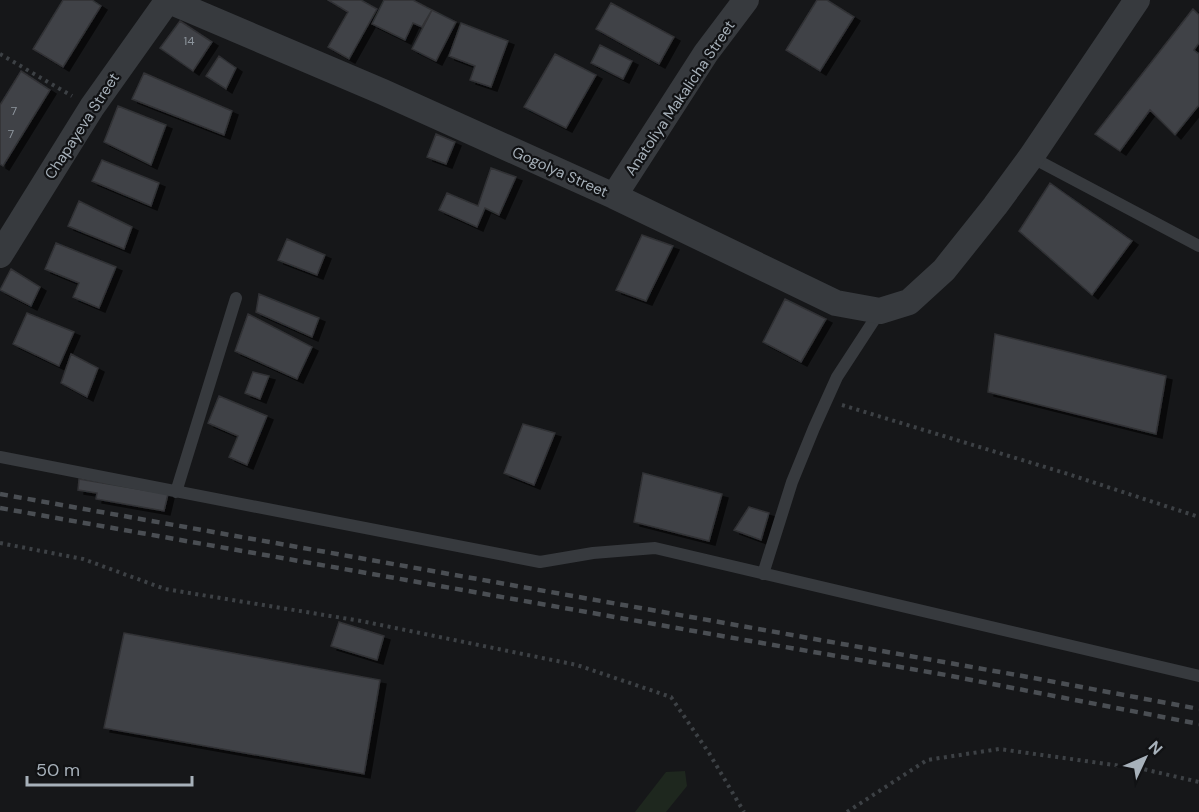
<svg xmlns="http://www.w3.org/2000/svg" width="1199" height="812" font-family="'DM Sans',sans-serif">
	<defs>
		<filter id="shadow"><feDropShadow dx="6" dy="4" stdDeviation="0" flood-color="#0009"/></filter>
	</defs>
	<rect width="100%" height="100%" fill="#161719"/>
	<!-- green -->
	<path fill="#1e271e" d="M685 771 687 786 666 812H635L666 772Z"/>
	<!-- building -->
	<path fill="#404246" stroke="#303135" stroke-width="1.5" filter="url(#shadow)" d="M63 0H92L101 6 63 67 33 49Z
		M328 0H361L377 9 349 59 328 47 348 12Z
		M384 0H413L432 10 422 27 413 23 405 40 372 24Z
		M817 0H827L854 17 820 71 786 50Z
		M611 3 674 37 659 64 596 29Z
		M1193 9 1199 15V43L1194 50 1199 54V105L1175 135 1150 110 1120 151 1095 134Z
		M432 10 456 22 436 61 412 49Z
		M180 21 212 42 193 71 160 48Z
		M461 23 508 41 491 87 470 80 475 66 449 56Z
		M600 45 632 61 623 79 591 63Z
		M555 54 596 75 566 128 524 107Z
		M219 56 236 68 226 89 206 76Z
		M21 71 50 90 3 166 0 164V105Z
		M144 73 232 111 224 135 132 99Z
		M118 106 166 125 151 165 104 142Z
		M436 134 455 142 446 164 427 157Z
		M102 160 159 183 151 206 92 181Z
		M491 168 516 177 499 215 485 208 477 227 439 210 447 193 478 206Z
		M1050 183 1132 241 1092 295 1019 231Z
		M79 201 132 227 124 249 68 226Z
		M642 235 673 246 646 301 616 290Z
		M287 239 325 255 317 275 278 260Z
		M56 243 116 267 99 308 73 297 79 283 45 269Z
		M11 269 40 287 31 306 0 290Z
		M259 294 319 318 312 337 256 312Z
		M785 299 826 319 801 362 763 342Z
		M27 313 74 332 59 366 13 344Z
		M248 314 312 347 297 379 235 351Z
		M995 334 1166 376 1156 434 988 392Z
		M71 354 98 368 87 397 61 383Z
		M253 372 269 376 260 399 245 393Z
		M219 396 267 416 247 465 229 457 238 436 208 423Z
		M523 424 555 433 534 485 504 473Z
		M643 473 722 494 709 541 634 522Z
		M79 479 168 494 164 511 96 499 97 493 78 490Z
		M749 507 769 513 761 540 734 530Z
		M339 622 384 636 377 660 331 646Z
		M124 633 380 680 364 774 104 728Z"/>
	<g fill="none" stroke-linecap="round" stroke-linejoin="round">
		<!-- path -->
		<path stroke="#3d4145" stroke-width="4" stroke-dasharray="3 4.5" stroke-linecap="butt" d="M0 54 72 96
			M842 405 1068 474 1199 517
			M0 543 83 559 165 589 361 621 577 665 671 697 709 753 744 812
			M847 812 927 760 999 749 1143 769 1199 782"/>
		<!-- lane -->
		<path stroke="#373a3e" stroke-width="12" d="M1031 157 1199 246
			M0 457 540 562 593 553 655 548 1199 676
			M176 492 236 298
			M763 574 792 482 814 428 837 377 880 311"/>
		<!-- street -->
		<path stroke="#373a3e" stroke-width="26" d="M167 0 383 92 614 196 836 303 880 311 909 302 944 270 995 206 1031 157 1137 0
			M614 196 706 53 746 0
			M0 255 92 107 168 0"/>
		<!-- rail -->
		<path stroke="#4a4e53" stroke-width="4.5" stroke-dasharray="8 6" stroke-linecap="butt" d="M0 494 1028 677 1199 709
			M0 508 739 639 946 675 1199 724"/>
	</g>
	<g text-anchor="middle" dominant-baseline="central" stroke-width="4.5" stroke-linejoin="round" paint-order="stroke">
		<!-- number labels -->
		<g font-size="12" fill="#8d959d">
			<text x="189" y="41">14</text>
			<text x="14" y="111">7</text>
			<text x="11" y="134">7</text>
		</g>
		<!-- street labels -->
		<g font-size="15" fill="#a7b1ba" stroke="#111214">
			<text transform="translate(680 98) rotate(-56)">Anatoliya Makalicha Street</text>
			<text transform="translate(82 126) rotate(-57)">Chapayeva Street</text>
			<text transform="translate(560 172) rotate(24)">Gogolya Street</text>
		</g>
	</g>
	<!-- north arrow -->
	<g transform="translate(1145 758) rotate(46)" stroke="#111214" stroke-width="4.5" paint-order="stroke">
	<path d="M0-4.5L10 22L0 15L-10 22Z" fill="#a7b1ba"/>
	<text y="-9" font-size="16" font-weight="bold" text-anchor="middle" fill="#a7b1ba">N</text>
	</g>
	<!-- scale -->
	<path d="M27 776v9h165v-9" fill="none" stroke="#a7b1ba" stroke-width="3"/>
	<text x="36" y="776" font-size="18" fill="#a7b1ba" stroke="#111214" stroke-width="4.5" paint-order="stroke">50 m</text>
</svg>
